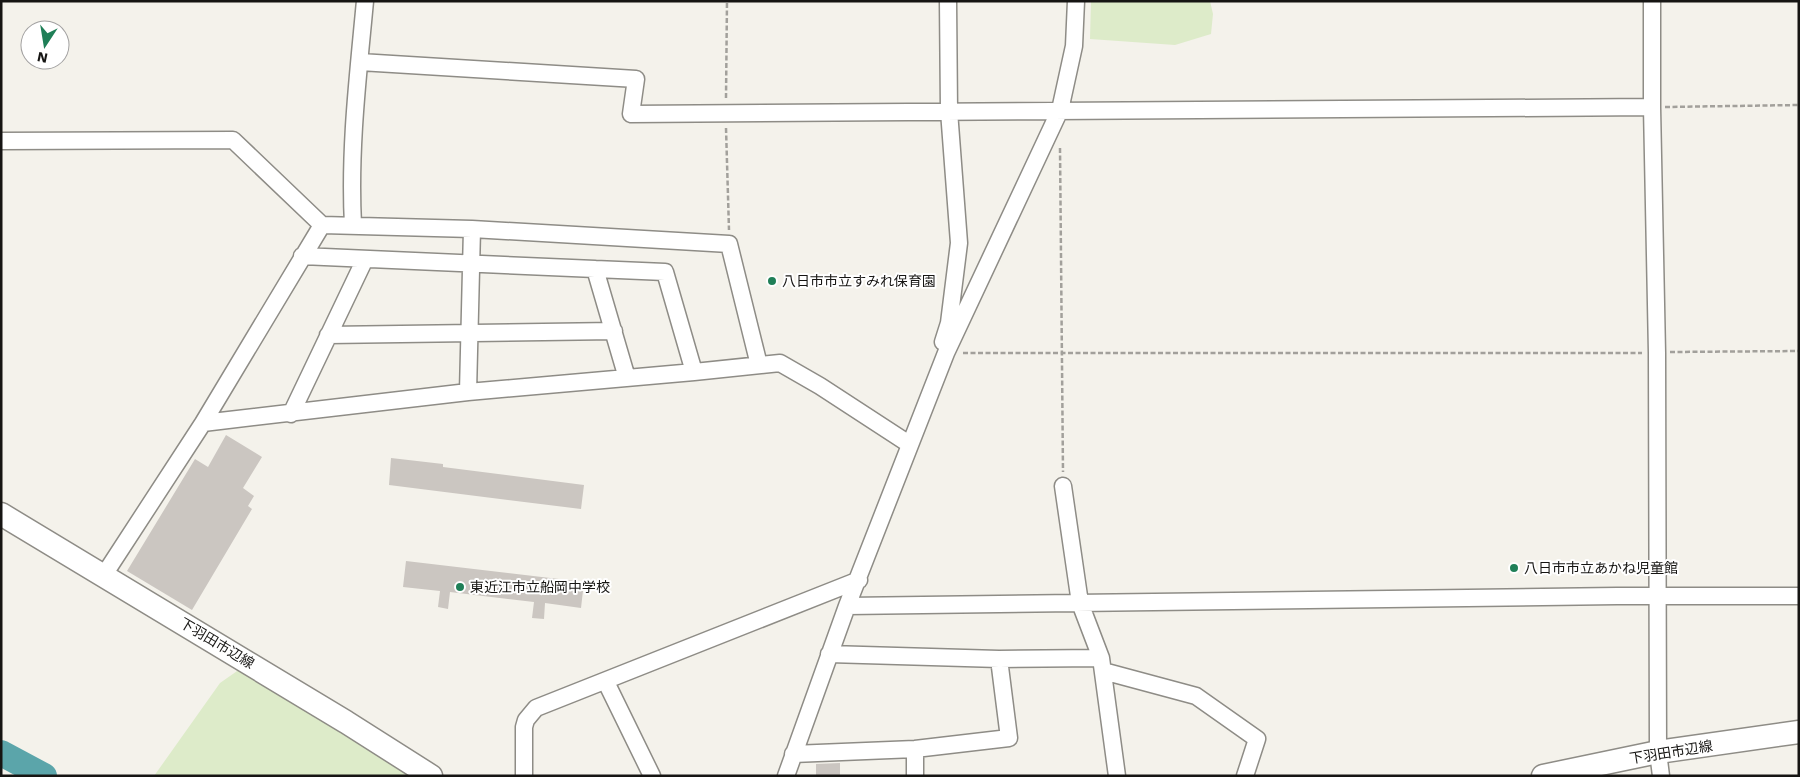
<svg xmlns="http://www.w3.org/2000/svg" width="1800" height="777" font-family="'Work Sans','Noto Sans JP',sans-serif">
	<rect width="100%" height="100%" fill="#f4f2eb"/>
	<!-- green -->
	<path fill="#ddebc9" d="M1091 1H1210L1213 14 1211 34 1175 45 1090 39Z
		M240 669 407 774 406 776H154L220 683Z"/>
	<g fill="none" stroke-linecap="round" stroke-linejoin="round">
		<!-- river -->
		<path stroke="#5ba5aa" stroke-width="26" d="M1 753 44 776"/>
	</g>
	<!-- building -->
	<path fill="#cbc6c1" d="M226 435 262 457 243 488 254 496 248 506 252 509 192 610 127 571 195 459 208 467Z
		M391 458 443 464V467L584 485 581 509 389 485Z
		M406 561 584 582 581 608 545 603 544 619 532 618 534 602 450 592 448 609 438 607 440 591 403 587Z
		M840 763V776H816V764Z"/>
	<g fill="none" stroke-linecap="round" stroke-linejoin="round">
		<!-- street casing -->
		<g stroke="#8e8c86" stroke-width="19">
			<path id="street" d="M1652 1V107L1657 353 1658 752 1661 776
				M360 62 636 79 631 114 1652 107
				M1 141 233 140 322 225 472 229 729 244 759 365
				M353 225C349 150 358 76 365 1
				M302 256 595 269 627 378
				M595 269 665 272 694 372
				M328 335 614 331
				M943 342 949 323 959 243 949 111 948 1
				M468 392 472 229
				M291 414 365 259
				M203 423 468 392 694 372 780 363 820 386 909 444
				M1063 486 1080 603 1101 658 1117 776
				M104 575 203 423 322 225
				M847 606 1617 596H1799
				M829 654 999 659 1101 658
				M1103 671 1196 696 1257 739 1245 776
				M606 682 652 776
				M793 754 915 749 1009 738 999 659
				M524 776V727L526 720 536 708 859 580
				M786 776 847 606 946 353 1060 110 1074 46 1076 1
				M915 776V749"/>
		</g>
		<!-- secondary casing -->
		<g stroke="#8e8c86" stroke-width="25">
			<path id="secondary" d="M1 514 346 722 431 776
				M1543 776 1658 752 1799 732"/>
		</g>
		<!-- path -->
		<path stroke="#a2a09b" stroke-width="2.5" stroke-dasharray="5 2.5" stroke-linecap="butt" d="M726 98 727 1
			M1665 107 1799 105
			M726 128 729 230
			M1060 148 1063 472
			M1670 352 1799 351
			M963 353H1642"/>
		<!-- street -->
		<use href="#street" stroke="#fff" stroke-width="16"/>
		<!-- secondary -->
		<use href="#secondary" stroke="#fff" stroke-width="22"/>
	</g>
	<!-- markers -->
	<g fill="#1f7f57" stroke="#fff" stroke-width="2">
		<circle cx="772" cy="281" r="5"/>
		<circle cx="1514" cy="568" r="5"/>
		<circle cx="460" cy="587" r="5"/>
	</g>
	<g text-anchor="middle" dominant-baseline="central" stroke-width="4" stroke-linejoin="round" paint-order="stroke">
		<!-- poi labels -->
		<g font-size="14" fill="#161513" stroke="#fff" text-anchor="start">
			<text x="782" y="281">八日市市立すみれ保育園</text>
			<text x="1524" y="568">八日市市立あかね児童館</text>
			<text x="470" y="587">東近江市立船岡中学校</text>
		</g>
		<!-- street labels -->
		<g font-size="14" fill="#161513" stroke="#fff">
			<text transform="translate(217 643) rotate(31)">下羽田市辺線</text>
			<text transform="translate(1671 752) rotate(-9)">下羽田市辺線</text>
		</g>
	</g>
	<!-- border -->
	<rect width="1800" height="777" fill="none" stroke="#161513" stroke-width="5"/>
	<!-- north arrow -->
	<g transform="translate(45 45) rotate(192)"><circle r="24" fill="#ffffff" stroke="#a2a1a1"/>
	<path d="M0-4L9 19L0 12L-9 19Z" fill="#1f7f57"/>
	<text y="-8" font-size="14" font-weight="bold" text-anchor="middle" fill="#161513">N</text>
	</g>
</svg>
